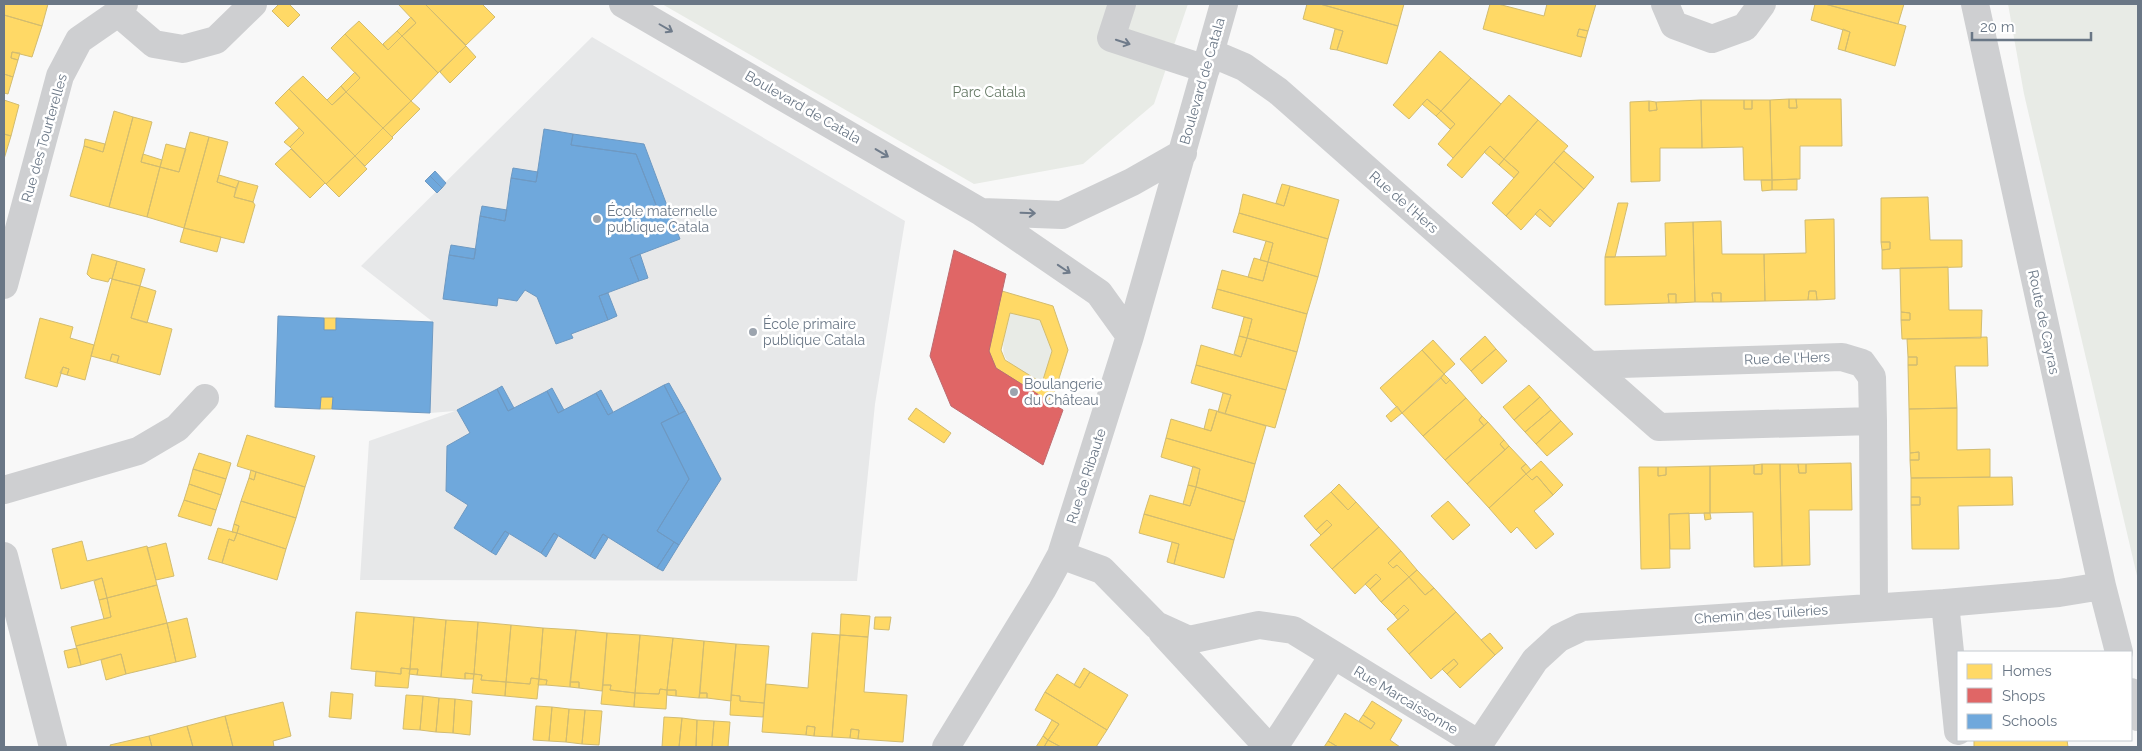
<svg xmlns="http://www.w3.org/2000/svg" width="2142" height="751" font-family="Raleway,sans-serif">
	<rect width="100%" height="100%" fill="#f8f8f8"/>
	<!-- built -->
	<path fill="#e7e8e9" d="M592 37 905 221 875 404 857 581 360 580 369 441 455 411 430 413 433 322 361 266Z"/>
	<!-- green -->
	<path fill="#e8ebe6" d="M662 4H1188L1154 104 1083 164 974 184Z
		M2008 4H2138V580L2024 94Z
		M1010 313 1040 320 1052 351 1042 383C998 356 998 364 1010 313Z"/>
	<!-- homes -->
	<path fill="#ffd966" stroke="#d2bc70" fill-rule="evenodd" d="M4 4H48L42 26 4 15Z
		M279 4H289L300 15 288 27 272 11Z
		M398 4H425L466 46 438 73 402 36 416 23Z
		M425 4H482L495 17 466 45Z
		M1307 4H1320L1398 26 1387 64 1337 50 1343 31 1303 19Z
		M1320 4H1404L1398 26Z
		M1490 4H1498L1544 16 1547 4H1596L1588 31 1579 29 1577 36 1586 38 1581 57 1483 29Z
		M1815 4H1825L1906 26 1895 66 1845 51 1850 32 1811 20Z
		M1825 4H1904L1898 24Z
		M4 15 42 26 32 57 12 52 11 58 18 60 13 77 4 74Z
		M411 17 416 23 402 36 397 31Z
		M359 21 388 50 402 36 438 73 411 101 345 34Z
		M1335 29 1343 31 1337 50 1330 49Z
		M1579 29 1588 31 1586 38 1577 36Z
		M1843 29 1850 32 1845 51 1838 49Z
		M397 31 402 36 388 50 383 44Z
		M345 34 411 101 383 128 346 92 360 78 331 48Z
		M466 46 476 57 450 83 440 72Z
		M1440 51 1471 78 1441 111 1427 99 1409 119 1393 105Z
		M12 52 20 53 18 60 11 58Z
		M355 72 360 78 346 92 341 86Z
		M4 74 13 77 8 94 4 93Z
		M303 76 332 105 346 92 383 128 355 156 289 89Z
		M1471 78 1501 104 1453 158 1438 144 1455 124 1441 111Z
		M341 86 346 92 332 105 327 100Z
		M289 89 355 156 326 184 290 147 304 133 275 103Z
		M1509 95 1538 120 1504 159 1490 146 1462 178 1447 165Z
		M1427 99 1441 111 1436 116 1422 104Z
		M1789 99V108H1797L1796 99H1841L1842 146H1800V179L1772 180 1770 100Z
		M1789 99H1796L1797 108H1789Z
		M4 100 19 105 11 136 4 134Z
		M1701 100H1744V109H1752V100H1770L1772 180H1744L1743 147 1702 148Z
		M1701 100 1702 148H1660V181L1631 182 1630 102 1649 101V111L1657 110 1656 102Z
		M1744 100H1752V109H1744Z
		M411 101 420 109 392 137 383 128Z
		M1649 101 1656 102 1657 110 1649 111Z
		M114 111 133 117 109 207 70 196 84 146 103 152Z
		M1441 111 1455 124 1450 129 1436 116Z
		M133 117 152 122 141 162 160 167 147 217 109 207Z
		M1538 120 1568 146 1506 216 1492 203 1519 172 1504 159Z
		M299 128 304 133 290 147 284 142Z
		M383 128 393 138 365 166 355 156Z
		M190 132 209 137 184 228 147 217 160 167 179 172Z
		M4 134 11 136 4 159Z
		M209 137 228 142 217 182 236 188 234 197 253 202 255 205 244 243 184 228Z
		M85 139 105 144 103 152 84 146Z
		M166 144 186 149 179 172 160 167Z
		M1490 146 1504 159 1499 165 1484 152Z
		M291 149 325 183 310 198 275 164Z
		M1564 151 1594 177 1584 189 1554 162Z
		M143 154 162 160 160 167 141 162Z
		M355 156 367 169 339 197 326 184Z
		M1504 159 1519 172 1514 178 1499 165Z
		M1554 162 1584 189 1554 222 1540 209 1521 230 1506 216Z
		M219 175 239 181 236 188 217 182Z
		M1797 179V190H1772V180Z
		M1761 180H1772V190L1762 191Z
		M239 181 258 186 253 202 234 197Z
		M1282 184 1290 186 1284 206 1276 203Z
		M1290 186 1339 200 1328 239 1239 213 1243 194 1284 206Z
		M1928 197 1930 240H1962V267L1882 269V250L1890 249V242H1881V198Z
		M1618 203H1628L1615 257H1605Z
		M1540 209 1554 222 1550 227 1535 214Z
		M1239 213 1328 239 1318 277 1268 262 1273 243 1233 232Z
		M1834 219 1835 299 1817 300 1816 291H1809L1808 300 1765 301 1764 254 1806 253 1805 220Z
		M1721 221 1722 254H1764L1765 301 1721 302V293H1712L1713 302H1695L1693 222Z
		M1693 222 1695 302 1676 303V294H1668L1669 303 1605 305V257L1666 256 1665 223Z
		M184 228 221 237 217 252 180 242Z
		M1266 241 1273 243 1268 262 1260 260Z
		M1881 242H1890V249L1882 250Z
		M92 254 117 261 112 279 110 278 108 282 91 278 87 274Z
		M1254 258 1268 262 1263 281 1248 277Z
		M117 261 145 269 140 286 112 279Z
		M1268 262 1318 277 1307 314 1217 289 1222 270 1263 281Z
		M1948 267 1949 310H1982L1981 338 1902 339 1901 320H1910V313L1901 312 1900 268Z
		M112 279 140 286 131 318 172 329 160 375 117 363 119 356 112 354 110 361 91 356Z
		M140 286 156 291 147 323 131 318Z
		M1217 289 1307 314 1297 352 1247 338 1252 319 1212 308Z
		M1002 291 1053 306 1068 350 1055 391 1048 401 996 368 989 351ZM1010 313 1040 320 1052 351 1042 383 1005 360 1001 350Z
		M1809 291H1816L1817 300H1808Z
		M1712 293H1721V302H1713Z
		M1668 294H1676V303H1669Z
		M1901 312 1910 313V320H1901Z
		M1244 317 1252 319 1247 338 1239 336Z
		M40 318 73 327 70 338 94 345 85 380 67 375 69 369 63 367 57 387 25 378Z
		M324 318H336V330H324Z
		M1239 336 1247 338 1241 357 1234 354Z
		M1485 336 1496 349 1471 371 1460 359Z
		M1987 337 1988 366H1955L1957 408 1909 409 1908 365H1917V357H1908L1907 339Z
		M1247 338 1297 352 1286 390 1196 365 1201 345 1241 357Z
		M1433 340 1455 364 1444 374 1422 350Z
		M1496 349 1507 361 1482 384 1471 371Z
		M1422 350 1444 374 1402 413 1380 388Z
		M112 354 119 356 117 363 110 361Z
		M1908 357H1917V365H1908Z
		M1196 365 1286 390 1275 428 1225 414 1231 395 1191 383Z
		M63 367 69 369 67 375 60 373Z
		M1444 374 1450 380 1446 384 1441 378Z
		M1441 378 1446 384 1450 380 1466 398 1423 436 1402 413Z
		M1529 385 1540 397 1514 420 1503 407Z
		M1223 393 1231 395 1225 414 1218 412Z
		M321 397H333L332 409H320Z
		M1540 397 1551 410 1525 432 1514 420Z
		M1466 398 1482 416 1479 420 1484 426 1445 460 1423 436Z
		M1397 406 1402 413 1391 422 1386 416Z
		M916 408 951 433 944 443 908 419Z
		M1957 408V450L1990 449V477L1911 478 1910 460H1919V452L1910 453 1909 409Z
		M1209 409 1217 411 1211 431 1204 429Z
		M1551 410 1561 421 1536 444 1525 432Z
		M1217 411 1266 426 1255 464 1166 438 1171 419 1211 431Z
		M1482 416 1488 422 1484 426 1479 420Z
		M1561 421 1573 434 1547 456 1536 444Z
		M1488 422 1504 440 1500 444 1505 450 1467 484 1445 460Z
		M247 435 315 456 305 487 237 466Z
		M1166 438 1255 464 1245 502 1196 487 1200 469 1161 457Z
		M1504 440 1509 446 1505 450 1500 444Z
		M1509 446 1526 464 1521 468 1526 474 1489 508 1467 484Z
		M1919 452V460H1910V453Z
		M199 453 231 463 226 479 193 469Z
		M1541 461 1563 485 1553 495 1537 476 1532 480 1526 474Z
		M1851 463 1852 510H1809L1810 565 1782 566 1780 464H1798L1799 473H1806V464Z
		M1526 464 1531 470 1526 474 1521 468Z
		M1762 464H1780L1782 566 1754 567 1753 512 1710 513V466L1754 465V474H1762Z
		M1762 464V474H1754V465Z
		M1798 464H1806V473H1799Z
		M1193 466 1200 469 1196 487 1188 485Z
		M1710 466V513L1669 514 1670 568 1641 569 1639 467H1658V476L1666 475V467Z
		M1658 467H1666V475L1658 476Z
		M193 469 226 479 221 495 189 484Z
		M251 470 256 472 254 480 249 478Z
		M256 472 305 487 296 518 241 501 249 478 254 480Z
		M1526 474 1532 480 1537 476 1553 495 1534 511 1554 534 1536 549 1517 527 1511 533 1489 508Z
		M2012 477 2013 505 1958 506 1959 549H1912L1911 505H1920V497H1911V478Z
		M189 484 221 495 216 510 184 500Z
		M1339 484 1356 502 1348 510 1331 492Z
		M1188 485 1196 487 1190 506 1183 504Z
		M1196 487 1245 502 1234 540 1144 514 1150 495 1190 506Z
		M1331 492 1348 510 1356 502 1379 527 1332 569 1310 545 1332 525 1327 520 1316 530 1304 516Z
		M1911 497H1920V505H1911Z
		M184 500 216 510 211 526 178 516Z
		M241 501 296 518 286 549 237 533 239 526 234 524Z
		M1448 501 1470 525 1453 540 1431 516Z
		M1689 513 1690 549H1670L1669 514Z
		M1704 513H1710L1711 519 1705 520Z
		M1144 514 1234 540 1224 578 1174 564 1179 544 1139 533Z
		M1327 520 1332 525 1321 535 1316 530Z
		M234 524 239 526 237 533 232 532Z
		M1379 527 1401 551 1388 563 1393 568 1397 565 1409 577 1381 602 1370 589 1381 579 1376 574 1355 594 1332 569Z
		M218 528 237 533 234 541 229 539 222 563 208 559Z
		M237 533 286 549 277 580 222 563 229 539 234 541Z
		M82 541 87 561 147 546 157 585 107 598 102 578 61 589 52 549Z
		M1172 542 1179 544 1174 564 1167 562Z
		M166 543 174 576 156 580 147 548Z
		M1401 551 1417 570 1409 577 1397 565 1393 568 1388 563Z
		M1417 570 1434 588 1425 595 1409 577Z
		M1376 574 1381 579 1370 589 1365 584Z
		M1409 577 1425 595 1434 588 1456 612 1409 654 1387 629 1409 610 1404 605 1394 615 1381 602Z
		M102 578 107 598 99 600 94 581Z
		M157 585 167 623 76 646 71 627 111 617 107 598Z
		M107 598 111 617 104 619 99 600Z
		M1404 605 1409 610 1398 620 1394 615Z
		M356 612 414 617 410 669 401 668V674L351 669Z
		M1456 612 1495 655 1460 688 1447 674 1458 664 1454 659 1431 679 1409 654Z
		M841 614 870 616 868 637 840 635Z
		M414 617 446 620 441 677 417 675 418 669H410Z
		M875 617H891L889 630 874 629Z
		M187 618 196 657 176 662 167 623Z
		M446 620 478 622 474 674 465 673V679L441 677Z
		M478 622 511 625 506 682 481 680 482 675 474 674Z
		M167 623 176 662 126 674 121 654 81 665 76 646Z
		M511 625 543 628 539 679 531 678 530 684 506 682Z
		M543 628 576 630 570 687 546 685 547 680 539 679Z
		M576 630 607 633 602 691 579 688V682H570Z
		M607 633 640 635 635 693 610 690 611 685H603Z
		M812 633 840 635 832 737 814 736 815 727 807 726 806 735 762 732 766 684 808 688Z
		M1490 633 1503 648 1495 655 1481 640Z
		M640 635 673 638 667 690 660 689 659 694 635 693Z
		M840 635 868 637 864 692 907 695 903 742 858 739 859 730 851 729 850 738 832 737Z
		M673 638 704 641 699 698 676 696V690H667Z
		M704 641 736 644 731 701 707 698V693H700Z
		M736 644 769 646 764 703 740 701V696L731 695Z
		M77 648 81 665 68 668 64 651Z
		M121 654 126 674 106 680 101 660Z
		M1454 659 1458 664 1447 674 1442 669Z
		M401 668 410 669 408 688 375 686 376 671 401 674Z
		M1084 668 1090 672 1080 688 1074 685Z
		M410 669H418L417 675 409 674Z
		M1090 672 1128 695 1107 730 1045 692 1057 674 1080 688Z
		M465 673 474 674 473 679H465Z
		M474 674 482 675 481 680 506 682 505 696 472 693Z
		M531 678 539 679 537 699 505 696 506 682 530 684Z
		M539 679 547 680 546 685H538Z
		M570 682H579V688L570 687Z
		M603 685H611L610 690 635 693 634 707 601 704Z
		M660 689 667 690 666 709 634 707 635 693 659 694Z
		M667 690H676V696L667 695Z
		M331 692 353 694 351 719 329 717Z
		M1045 692 1107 730 1096 747H1061L1048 740 1059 724 1035 710Z
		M700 693H707V698H699Z
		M406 695 423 696 420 730 403 729Z
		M731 695 740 696V701L764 703 763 717 730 715Z
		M423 696 439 698 436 732 420 730Z
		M439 698 455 699 453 733 436 732Z
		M455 699 472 701 470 735 453 733Z
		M1372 701 1402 720 1390 740 1400 747H1338L1328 741 1345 713 1371 729 1375 723 1363 715Z
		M283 702 291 736 273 741 274 747H233L225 716Z
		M536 706 552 707 549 741 533 740Z
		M552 707 569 709 566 742 549 741Z
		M569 709 585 710 582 744 566 742Z
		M585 710 602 711 599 745 582 744Z
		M1363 715 1375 723 1371 729 1359 721Z
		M225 716 233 747H193L187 726Z
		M664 717 682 718 679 747H662Z
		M682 718 697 720 696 747H679Z
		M697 720 714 721 712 747H696Z
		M1052 720 1059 724 1048 740 1043 736Z
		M714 721 730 722 728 747H712Z
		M187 726 193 747H152L149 736Z
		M807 726 815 727 814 736 806 735Z
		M851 729 859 730 858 739 850 738Z
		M149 736 152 747H111L110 745Z
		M1043 736 1048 740 1044 747H1036Z
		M1048 740 1061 747H1044Z
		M1974 740H2067L2068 747H1974Z
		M1328 741 1338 747H1324Z"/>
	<!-- shops -->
	<path fill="#e06666" stroke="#bd6b70" d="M954 250 1006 274 989 351 996 368 1063 410 1043 465 951 406 930 356Z"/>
	<!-- schools -->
	<path fill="#6fa8dc" stroke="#6e99c2" d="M544 129 573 134 571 145 636 154 660 215 669 211 680 239 630 258 639 281 599 296 608 320 571 334 573 338 556 344 537 297 525 290 517 301 498 298 497 306 443 299 449 255 474 259 480 216 505 221 511 178 536 182Z
		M573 134 644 144 669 211 660 215 636 154 571 145Z
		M513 168 538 172 536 182 511 178Z
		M435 171 446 183 442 188 430 176Z
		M430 176 442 188 437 193 425 181Z
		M482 206 507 210 505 221 480 216Z
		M451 245 476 249 474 259 449 255Z
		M640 254 648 278 639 281 630 258Z
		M608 293 617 316 608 320 599 296Z
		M278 316 324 318V330H336V318L433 322 430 413 332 409 333 397H321L320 409 275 407Z
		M669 383 685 411 679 414 664 385Z
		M664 385 679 414 661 423 689 479 657 531 674 542 657 568 603 534 590 556 554 533 541 553 505 531 491 552 454 528 468 505 446 491 447 446 470 433 457 410 497 389 508 411 547 391 558 413 596 393 608 415Z
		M502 386 514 408 508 411 497 389Z
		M552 388 564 410 558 413 547 391Z
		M601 390 613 412 608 415 596 393Z
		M685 411 721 479 679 545 657 531 689 479 661 423Z
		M505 531 509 534 496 555 491 552Z
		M554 533 558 536 546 557 541 553Z
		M603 534 608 538 595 559 590 556Z
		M674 542 679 545 663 571 657 568Z"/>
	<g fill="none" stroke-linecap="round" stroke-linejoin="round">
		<!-- minor -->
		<path stroke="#cecfd1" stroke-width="28" d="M124 4 118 13 154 44 183 49 216 40 253 4
			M623 4 981 212 1062 215 1132 182 1183 153
			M1122 4 1111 38 1206 69
			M1665 4 1674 25 1712 39 1745 27 1762 4
			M1975 4 2102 586 2119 652
			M1211 53 1244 67 1278 91 1659 427 1873 421 1874 607
			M981 212 1099 293 1130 336
			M4 285 60 76 79 40 118 13
			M1589 365 1842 357 1862 363 1872 377 1873 421
			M4 490 138 451 177 428 205 398
			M1061 555 1102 570 1156 625 1189 640 1259 625 1293 630 1479 744
			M4 556 53 747
			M1945 603 1958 731
			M1162 632 1268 747
			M2131 692 2138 717
			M946 747 1042 590 1061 555 1130 336 1224 4
			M1274 747 1333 656
			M1477 747 1535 660 1559 638 1582 627 1945 603 2059 593 2102 586"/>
	</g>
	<!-- one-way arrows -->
	<defs><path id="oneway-shaft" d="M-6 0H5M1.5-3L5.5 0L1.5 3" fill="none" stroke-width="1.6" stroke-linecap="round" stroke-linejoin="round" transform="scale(1.25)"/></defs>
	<g stroke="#6f7b8a">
		<use href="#oneway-shaft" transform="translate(666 28) rotate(30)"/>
		<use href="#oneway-shaft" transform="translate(1123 42) rotate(18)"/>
		<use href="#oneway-shaft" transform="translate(882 153) rotate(31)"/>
		<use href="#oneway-shaft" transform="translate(1028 213) rotate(2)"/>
		<use href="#oneway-shaft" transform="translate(1064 269) rotate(34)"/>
	</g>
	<!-- markers -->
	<g fill="#9ca4ae" stroke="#fff" stroke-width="2">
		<circle cx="597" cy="219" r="5"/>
		<circle cx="753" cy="332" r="5"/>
		<circle cx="1014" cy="392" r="5"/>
	</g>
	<g text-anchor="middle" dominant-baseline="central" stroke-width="5" stroke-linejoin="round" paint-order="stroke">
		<!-- street labels -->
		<g font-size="14" fill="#6a7786" stroke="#fff">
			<text transform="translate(1202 81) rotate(-74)">Boulevard de Catala</text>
			<text transform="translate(803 107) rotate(30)">Boulevard de Catala</text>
			<text transform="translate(44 138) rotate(-74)">Rue des Tourterelles</text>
			<text transform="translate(1404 202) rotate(41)">Rue de l'Hers</text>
			<text transform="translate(2044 322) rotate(78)">Route de Cayras</text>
			<text transform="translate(1787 358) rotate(-2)">Rue de l'Hers</text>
			<text transform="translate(1086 476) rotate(-72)">Rue de Ribaute</text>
			<text transform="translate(1761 614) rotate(-4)">Chemin des Tuileries</text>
			<text transform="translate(1406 700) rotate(31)">Rue Marcaissonne</text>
		</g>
		<!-- park labels -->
		<g font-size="14" fill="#667965" stroke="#fff">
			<text x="989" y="92">Parc Catala</text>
		</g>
		<!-- poi labels -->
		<g font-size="14" fill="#6a7786" stroke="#fff" text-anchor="start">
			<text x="607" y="211">École maternelle<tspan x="607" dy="16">publique Catala</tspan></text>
			<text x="763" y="324">École primaire<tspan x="763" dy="16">publique Catala</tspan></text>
			<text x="1024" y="384">Boulangerie<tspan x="1024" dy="16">du Château</tspan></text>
		</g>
	</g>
	<!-- border -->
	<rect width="2142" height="751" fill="none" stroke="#6a7786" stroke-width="10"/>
	<!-- legend -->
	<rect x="1957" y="651" width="175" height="90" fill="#ffffff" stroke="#c3c9cf"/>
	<rect x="1967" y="664" width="25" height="15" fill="#ffd966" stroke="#c3c9cf"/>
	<text x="2002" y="676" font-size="15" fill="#6a7786">Homes</text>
	<rect x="1967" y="688" width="25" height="15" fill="#e06666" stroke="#c3c9cf"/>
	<text x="2002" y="701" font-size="15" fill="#6a7786">Shops</text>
	<rect x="1967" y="714" width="25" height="15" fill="#6fa8dc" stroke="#c3c9cf"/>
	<text x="2002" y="726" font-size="15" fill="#6a7786">Schools</text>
	<!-- scale -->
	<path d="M1972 32v8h119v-8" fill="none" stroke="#6a7786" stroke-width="2.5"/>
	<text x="1980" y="32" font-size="15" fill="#6a7786" stroke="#ffffff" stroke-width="4" paint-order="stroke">20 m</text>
</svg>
